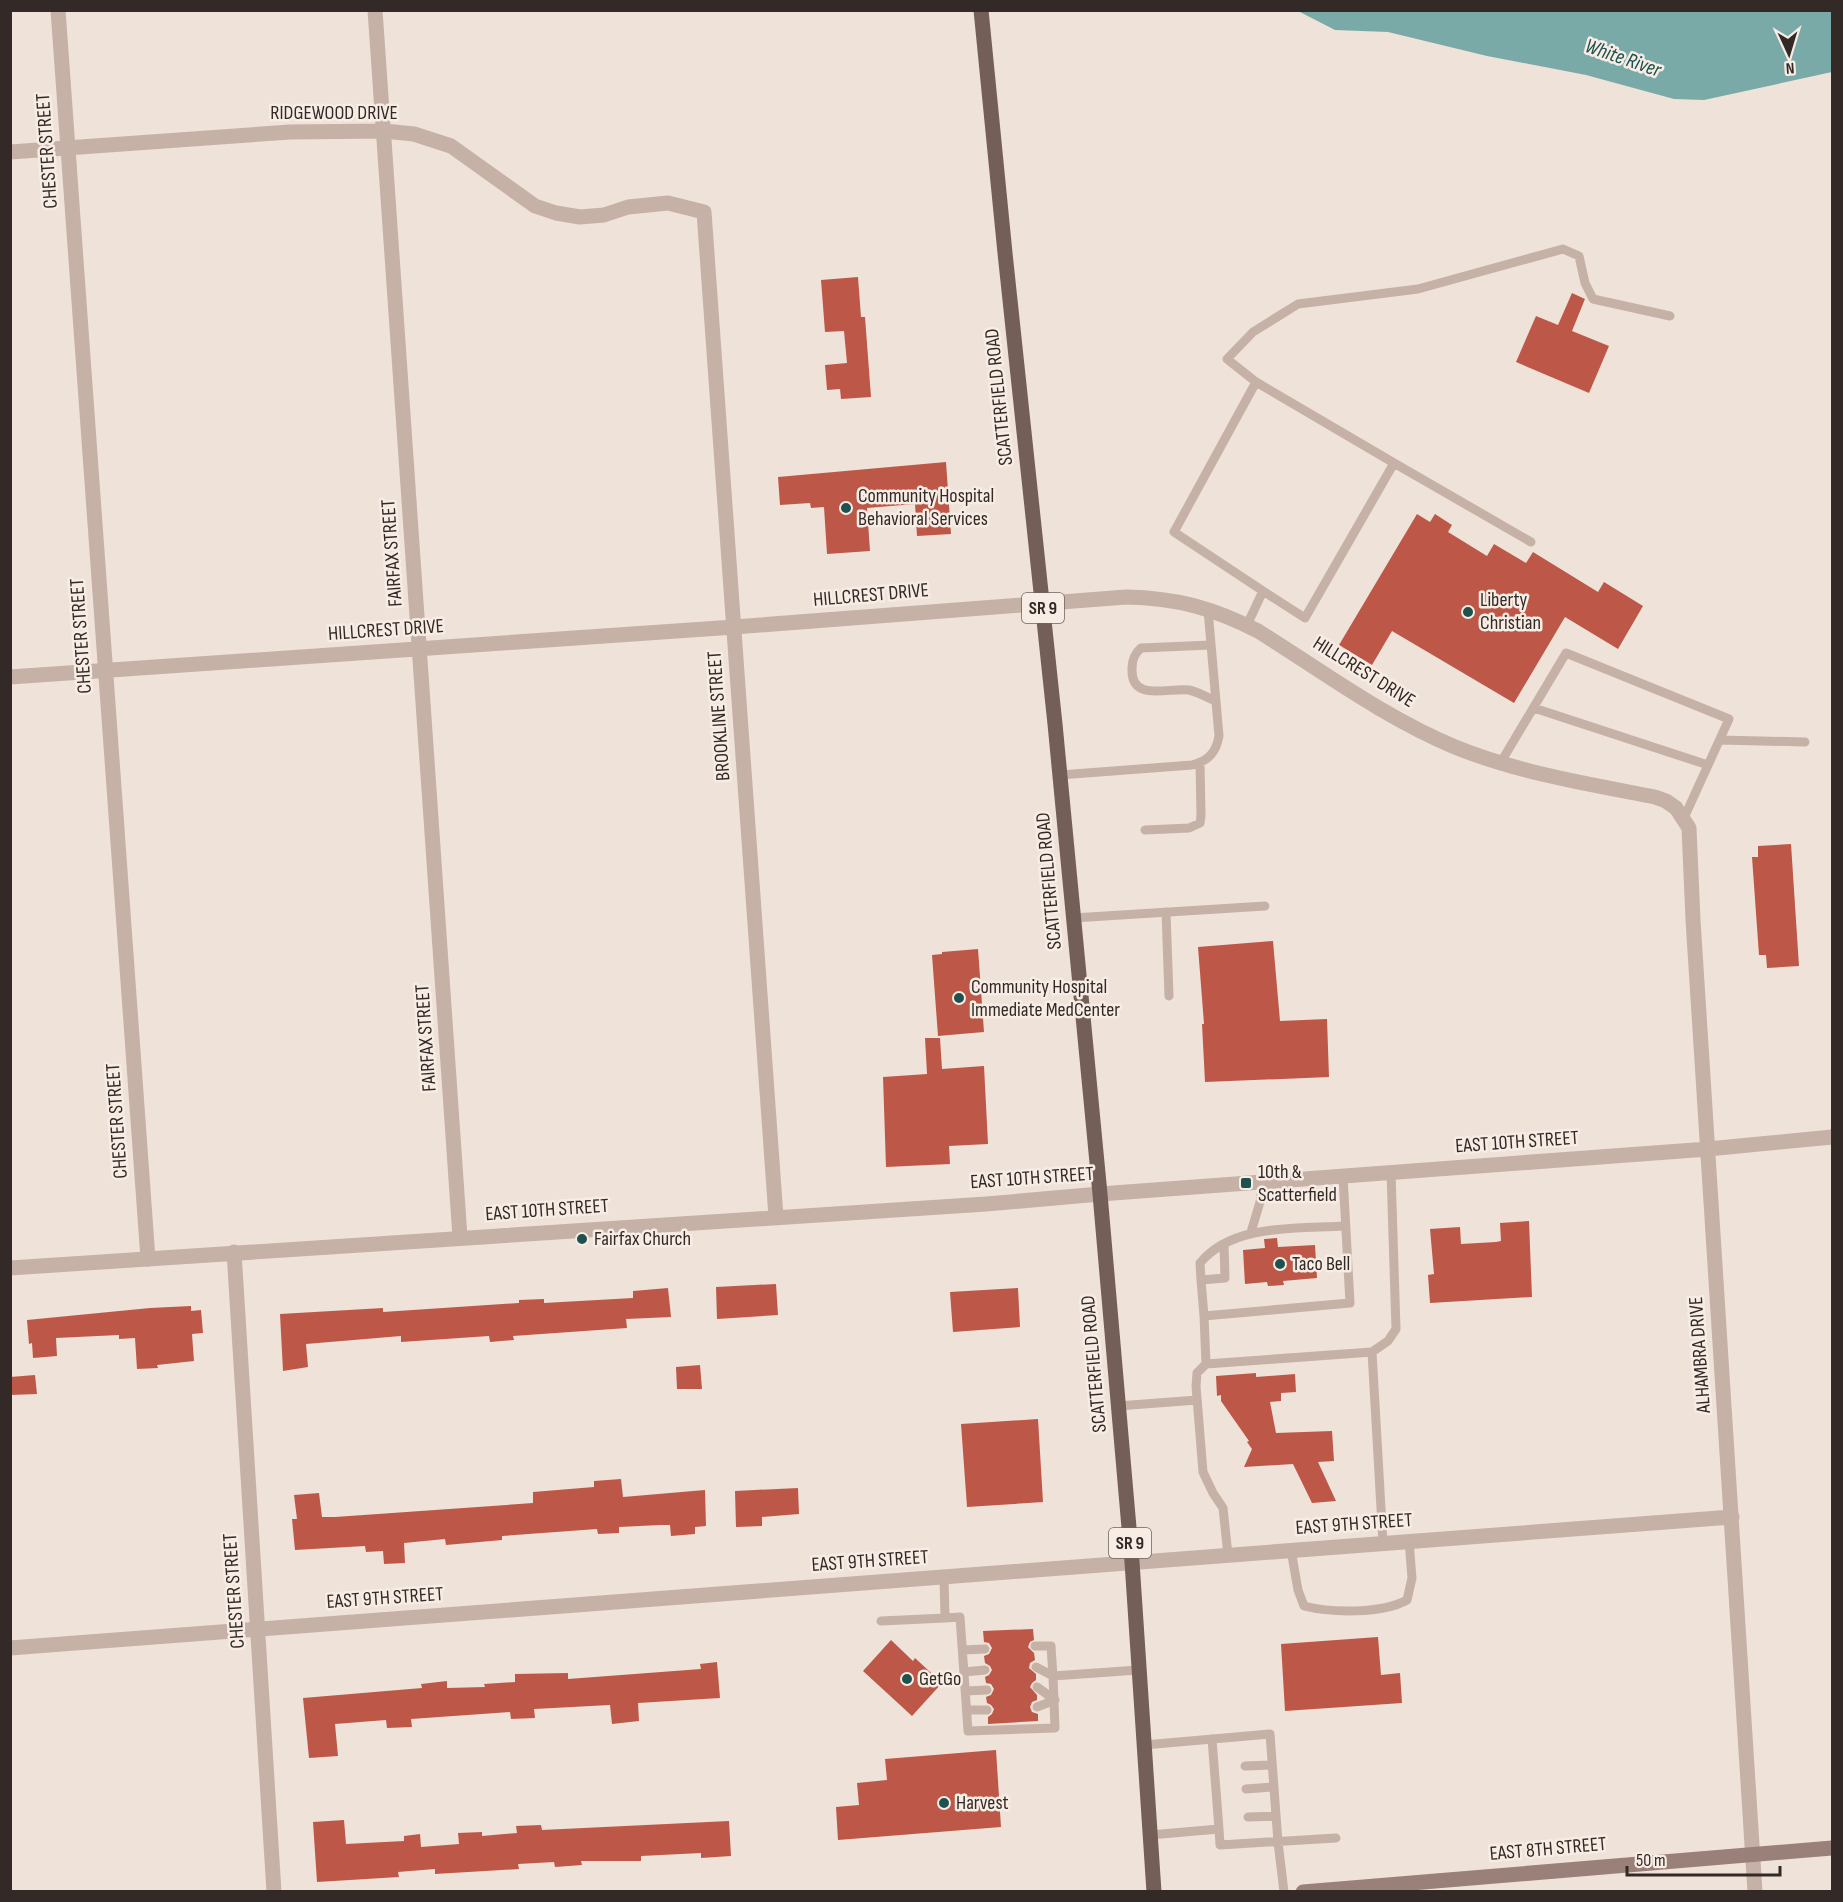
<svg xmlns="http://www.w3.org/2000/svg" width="1843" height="1902" font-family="'Sofia Sans Condensed',sans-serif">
	<rect width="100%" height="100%" fill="#efe2d9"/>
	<!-- water -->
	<path fill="#7aaaa7" d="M1298 11H1832V72L1704 100 1674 99 1586 75 1487 56 1388 32 1335 30Z"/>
	<!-- building -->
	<path fill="#bd5848" d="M858 277 861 317H865L871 397 841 399 840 389 827 390 825 365 847 363 844 331 825 332 821 280Z
		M1572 293 1585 299 1572 331 1609 346 1589 393 1516 362 1536 316 1558 325Z
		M946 462 951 534 917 536 915 504 867 508 870 551 827 554 824 507 811 508 810 503 780 505 778 477Z
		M1417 514 1430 522 1435 514 1452 525 1448 532 1487 556 1494 544 1526 563 1533 552 1598 592 1604 582 1643 606 1618 649 1565 617 1514 703 1392 631 1372 665 1339 645Z
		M1791 844 1799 966 1767 968 1766 955H1759L1752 857H1758V846Z
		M1273 941 1280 1021 1327 1019 1329 1077 1205 1082 1202 1024H1204L1198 947Z
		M978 949 984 1032 938 1036 932 955 942 954V952Z
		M925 1038H940L942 1069 984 1066 988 1144 949 1146 950 1164 886 1167 883 1077 927 1074Z
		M1529 1221 1532 1297 1430 1303 1428 1275 1434 1274 1430 1229 1460 1227 1461 1244 1496 1242 1501 1241 1500 1223Z
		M1277 1238 1278 1247 1315 1245 1317 1278 1283 1281 1284 1285 1268 1286 1267 1282 1245 1284 1243 1250 1265 1248 1264 1239Z
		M776 1284 778 1315 717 1319 716 1287Z
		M668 1288 671 1317 626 1319 627 1328 513 1336 514 1340 490 1342 489 1336 401 1342V1336L306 1344 308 1367 283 1371 280 1314 383 1308V1312L519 1303V1300L544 1299V1303L633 1298V1291Z
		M1018 1288 1020 1327 953 1332 950 1292Z
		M191 1306V1311L201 1310 203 1333 192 1334 194 1361 157 1365 158 1368 137 1369 135 1338 119 1339V1335L56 1338 57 1356 33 1358 32 1343 29 1344 27 1320 150 1308Z
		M700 1365 702 1389H677L676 1367Z
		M1256 1373V1377L1295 1374 1296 1392 1281 1393V1401L1270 1402 1276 1433 1332 1431 1334 1461 1318 1462 1336 1501 1312 1503 1293 1464 1244 1467 1252 1449 1247 1442 1249 1441 1221 1401V1395L1217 1396 1216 1376Z
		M35 1375 37 1394 10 1395V1377Z
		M1038 1419 1043 1502 967 1507 961 1424Z
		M621 1479 623 1497 705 1490 706 1526 695 1527V1534L671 1536 670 1525H660L619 1527V1533L598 1534 597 1529 502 1536V1540L446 1545 445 1539 404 1543 405 1563 384 1564 383 1551 366 1552 365 1546 295 1550 292 1519H297L294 1495 319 1493 322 1517H335L533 1503V1492L594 1487V1481Z
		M798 1488 799 1514 762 1517V1526L736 1527 735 1491Z
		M1033 1629 1034 1640 1030 1642 1028 1647 1034 1653 1035 1660 1030 1663 1029 1668 1036 1674V1680L1032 1683 1030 1687 1037 1695V1700L1032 1702 1030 1707 1032 1712 1038 1714V1721L988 1724V1717L992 1714 994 1709 991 1705 987 1703 986 1697 991 1695 994 1689 991 1684 986 1683 985 1677 989 1675 992 1670 990 1666 985 1663 984 1656 989 1654 992 1648 989 1643 984 1642 983 1631Z
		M1378 1637 1381 1675 1400 1673 1402 1703 1285 1711 1281 1644Z
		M891 1640 913 1661 915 1658 942 1683 912 1716 863 1671Z
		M717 1662 720 1698 638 1703 639 1721 612 1724 610 1705 534 1709 535 1718 511 1719 510 1712 411 1719 412 1727 387 1728 386 1720 335 1724 338 1756 309 1758 303 1698 422 1688 421 1684 447 1681V1688L485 1687 484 1684 515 1682V1674L568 1673V1679L701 1669 700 1664Z
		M996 1750 1001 1827 838 1840 836 1807 859 1805 857 1783 887 1780 885 1759Z
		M344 1820 346 1844 404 1841V1836L420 1834 421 1847 459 1844 458 1833 482 1832V1836L517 1833 516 1826 541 1825 542 1830 729 1821 731 1856 701 1858V1853L641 1856V1861H581L582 1865 555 1867 554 1862 518 1864 519 1869 435 1874V1869L398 1872 399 1877 317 1882 313 1822Z"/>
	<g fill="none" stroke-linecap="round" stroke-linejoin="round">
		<!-- service -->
		<path stroke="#c6b1a6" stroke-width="9" d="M1256 382 1227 359 1253 332 1298 304 1418 289 1563 249 1579 256 1585 283 1593 299 1670 316
			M1394 463 1531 542
			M1247 625 1263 591 1305 618 1394 463 1256 382 1174 532 1263 591
			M1211 645 1141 648C1134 654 1132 660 1132 669 1131 703 1169 687 1189 690 1198 692 1207 697 1215 701
			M1534 708 1708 765
			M1720 740 1805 742
			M1501 762 1566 653 1729 719 1684 818
			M1060 775 1192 765C1208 761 1216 753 1219 736L1208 610
			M1145 830 1189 828 1200 823 1201 816 1200 763
			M1166 912 1169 996
			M1073 918 1265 906
			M1251 1232 1260 1202 1263 1182
			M1224 1244 1225 1278 1201 1280 1200 1263C1233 1223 1298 1229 1345 1226
			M1201 1280 1204 1316 1350 1303 1343 1176
			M1204 1316 1206 1364 1372 1352 1388 1341 1396 1329 1391 1172
			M1372 1352 1383 1543
			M1206 1364 1197 1373 1196 1386 1203 1472 1213 1493 1223 1508 1228 1555
			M1118 1406 1197 1400
			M1291 1550 1298 1590 1304 1606C1332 1613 1382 1614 1407 1600L1412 1578 1409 1541
			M945 1618 960 1617 968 1731 1055 1728 1053 1676 1138 1670
			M881 1621 945 1618 944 1577
			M1035 1646H1051L1053 1676
			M963 1650 985 1649
			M1036 1667 1053 1676
			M964 1672 985 1670
			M1037 1687 1055 1700
			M966 1691 987 1690
			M1037 1707 1055 1700
			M967 1710H987
			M1144 1745 1270 1734 1278 1842 1284 1892
			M1245 1766 1272 1765
			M1246 1789 1273 1787
			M1248 1817 1276 1816
			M1219 1829 1220 1845 1336 1838
			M1150 1835 1219 1829 1212 1739"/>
		<!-- minor -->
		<path stroke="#c6b1a6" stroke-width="15" d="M58 10 148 1259
			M375 10 460 1237
			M10 152 290 132 384 131 414 134 451 146 535 206 556 213 580 217 604 215 628 207 668 203 704 212 776 1217
			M10 677 734 627 1126 597C1177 598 1213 608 1258 631 1322 671 1385 718 1455 747 1519 773 1588 784 1655 797L1666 801 1676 808 1689 828 1693 920 1755 1892
			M1100 1194 1708 1149 1832 1137
			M234 1252 274 1892
			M10 1648 1732 1517"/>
		<!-- tertiary -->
		<path stroke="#c6b1a6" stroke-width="15" d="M10 1268 986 1204 1100 1194"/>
		<!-- secondary -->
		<path stroke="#998078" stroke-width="15" d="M1303 1892 1832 1848"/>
		<!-- primary -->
		<path stroke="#745f58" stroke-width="15" d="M981 10 1005 253 1055 724 1100 1194 1132 1562 1154 1892"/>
	</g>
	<!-- markers -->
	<g fill="#1f514f" stroke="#f7ede5" stroke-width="2">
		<circle cx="846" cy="508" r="6"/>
		<circle cx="1468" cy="612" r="6"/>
		<circle cx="959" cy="998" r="6"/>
		<rect x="1240" y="1177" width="12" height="12" rx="3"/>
		<circle cx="582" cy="1239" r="6"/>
		<circle cx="1280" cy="1264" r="6"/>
		<circle cx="907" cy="1679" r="6"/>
		<circle cx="944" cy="1803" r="6"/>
	</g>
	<g text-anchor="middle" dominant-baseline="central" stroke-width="5" stroke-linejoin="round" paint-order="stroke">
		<!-- shield labels -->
		<g fill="#f7ede5" stroke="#6e645f" stroke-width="1.5">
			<rect x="1022" y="593" width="42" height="30" rx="4.5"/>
			<rect x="1109" y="1528" width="42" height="30" rx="4.5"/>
		</g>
		<g font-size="18" font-weight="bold" fill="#332926">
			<text x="1043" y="608">SR 9</text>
			<text x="1130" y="1543">SR 9</text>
		</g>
		<!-- street labels -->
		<g font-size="20" fill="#332926" stroke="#f7ede5">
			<text x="334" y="113">RIDGEWOOD DRIVE</text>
			<text transform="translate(47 151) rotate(-94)">CHESTER STREET</text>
			<text transform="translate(999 397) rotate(-96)">SCATTERFIELD ROAD</text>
			<text transform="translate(392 553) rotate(-94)">FAIRFAX STREET</text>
			<text transform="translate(871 595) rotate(-5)">HILLCREST DRIVE</text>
			<text transform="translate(386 630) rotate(-4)">HILLCREST DRIVE</text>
			<text transform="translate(81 636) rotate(-94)">CHESTER STREET</text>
			<text transform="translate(1364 672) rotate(32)">HILLCREST DRIVE</text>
			<text transform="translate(719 716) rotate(-94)">BROOKLINE STREET</text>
			<text transform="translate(1049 881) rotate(-95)">SCATTERFIELD ROAD</text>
			<text transform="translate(426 1038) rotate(-94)">FAIRFAX STREET</text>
			<text transform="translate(117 1121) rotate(-94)">CHESTER STREET</text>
			<text transform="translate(1517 1142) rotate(-4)">EAST 10TH STREET</text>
			<text transform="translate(1032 1178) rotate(-4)">EAST 10TH STREET</text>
			<text transform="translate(547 1210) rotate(-4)">EAST 10TH STREET</text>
			<text transform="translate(1700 1355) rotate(-94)">ALHAMBRA DRIVE</text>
			<text transform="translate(1094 1364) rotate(-95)">SCATTERFIELD ROAD</text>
			<text transform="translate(1354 1524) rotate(-4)">EAST 9TH STREET</text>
			<text transform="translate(870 1561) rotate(-4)">EAST 9TH STREET</text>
			<text transform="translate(234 1591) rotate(-94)">CHESTER STREET</text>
			<text transform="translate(385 1598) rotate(-4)">EAST 9TH STREET</text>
			<text transform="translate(1548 1849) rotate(-5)">EAST 8TH STREET</text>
		</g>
		<!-- poi labels -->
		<g font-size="20" fill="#332926" stroke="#f7ede5" text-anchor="start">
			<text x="858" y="496">Community Hospital<tspan x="858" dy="23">Behavioral Services</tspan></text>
			<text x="1480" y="600">Liberty<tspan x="1480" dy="23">Christian</tspan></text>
			<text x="971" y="987">Community Hospital<tspan x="971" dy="23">Immediate MedCenter</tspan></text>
			<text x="1258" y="1172">10th &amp;<tspan x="1258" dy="23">Scatterfield</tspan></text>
			<text x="594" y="1239">Fairfax Church</text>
			<text x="1292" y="1264">Taco Bell</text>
			<text x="919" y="1679">GetGo</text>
			<text x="956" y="1803">Harvest</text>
		</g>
		<!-- water labels -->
		<g font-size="21" font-style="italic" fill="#1f514f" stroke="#f7ede5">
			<text transform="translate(1623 58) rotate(19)">White River</text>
		</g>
	</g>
	<!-- border -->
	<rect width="1843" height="1902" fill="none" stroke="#332926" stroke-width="24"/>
	<!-- north arrow -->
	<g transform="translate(1789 54) rotate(176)" stroke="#f7ede5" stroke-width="4.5" paint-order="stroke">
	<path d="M0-4.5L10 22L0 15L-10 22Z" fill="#332926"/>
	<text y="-9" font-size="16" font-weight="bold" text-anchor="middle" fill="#332926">N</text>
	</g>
	<!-- scale -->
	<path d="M1627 1866v9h153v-9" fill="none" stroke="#332926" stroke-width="3"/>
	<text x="1636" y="1866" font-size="18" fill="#332926" stroke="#f7ede5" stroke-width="4.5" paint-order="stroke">50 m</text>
</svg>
